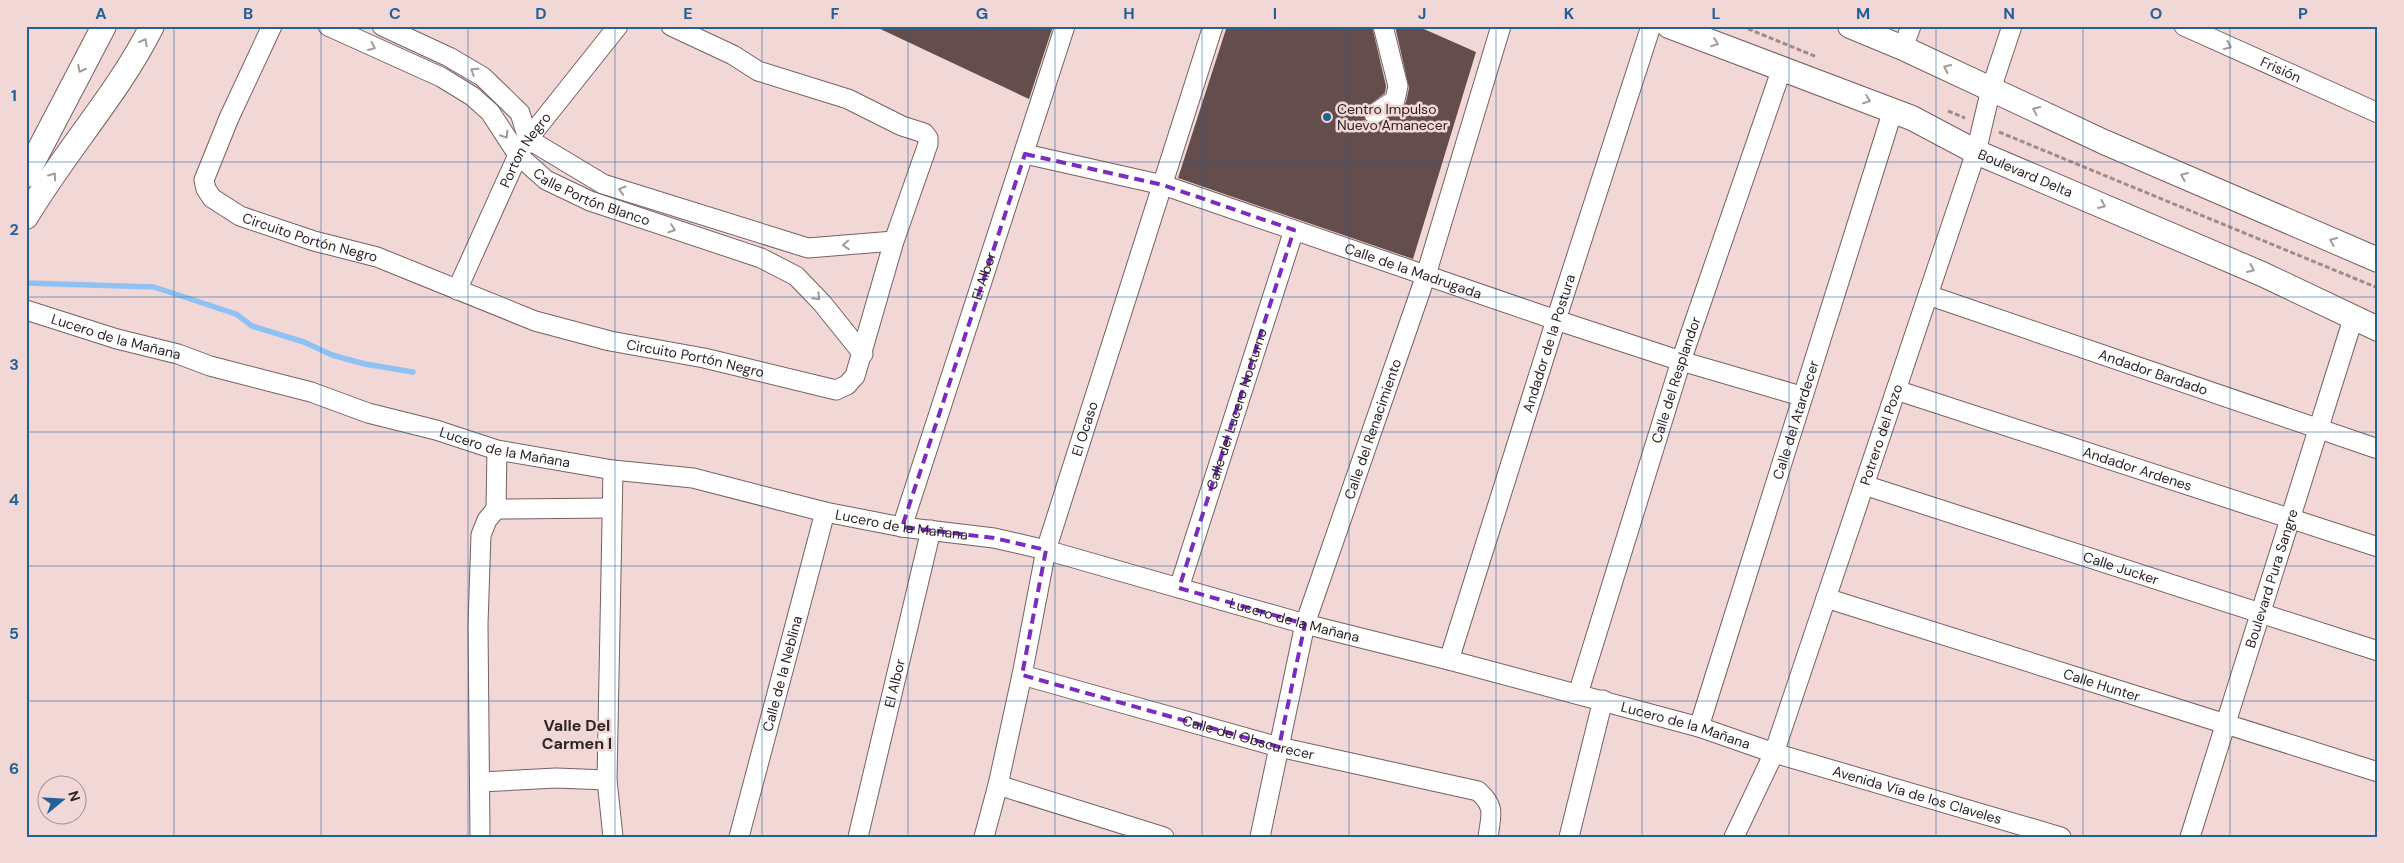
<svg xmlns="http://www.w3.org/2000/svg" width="2404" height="863" font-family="'DM Sans',sans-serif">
	<rect width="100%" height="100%" fill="#f1d7d6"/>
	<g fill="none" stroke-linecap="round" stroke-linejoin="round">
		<!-- stream -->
		<path stroke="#8ec2f5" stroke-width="5.5" d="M26 283 154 287 236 314 252 326 304 342 332 355 365 364 413 372"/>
	</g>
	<!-- building -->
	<path fill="#644e4d" d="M874 26H1053L1029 99Z
		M1227 26H1372L1386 86 1385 93 1364 109 1365 121 1374 125 1402 109 1406 102 1409 88 1395 26H1417L1476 52 1413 259 1178 178Z"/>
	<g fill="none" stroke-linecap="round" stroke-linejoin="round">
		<!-- minor casing -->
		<g stroke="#776160" stroke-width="21">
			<g id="minor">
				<path id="s1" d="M272 26 229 118 204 180 206 189 212 198 240 216 314 241 377 257 535 321 610 341 704 358 836 390 847 385 855 376 894 241 928 144V138L924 133 902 126 848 99 758 71 733 55 671 26"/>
				<path id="s2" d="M328 26 441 77 472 96 490 112 518 155 546 180 590 201 761 258 796 276 822 303 863 354"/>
				<path d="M382 26 449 57 483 77 520 113 528 139 603 184 808 248 894 241"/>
				<path id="s3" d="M2184 26 2378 113"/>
				<path d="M1903 48 1911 26"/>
				<path d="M1374 114 1395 100 1398 86 1383 26"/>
				<path id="s4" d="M1025 154 1163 185 1556 320 1681 361 1801 396"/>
				<path id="s5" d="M457 290 518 155 528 139 618 26"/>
				<path id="s6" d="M1928 295 2378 449"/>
				<path id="s7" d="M26 310 117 339 178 354 210 366 311 392 368 413 436 430 497 450 613 470 693 478 825 512 902 527 994 538 1046 550 1305 624 1449 660 1699 727 1774 753 2061 837"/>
				<path id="s8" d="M1896 390 2378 547"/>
				<path d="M613 470 607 780 613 837"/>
				<path id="s9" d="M1864 485 2378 651"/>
				<path d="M496 509 497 450"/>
				<path id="s10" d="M902 527 1065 26"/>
				<path id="s11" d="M1179 588 1294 230"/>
				<path id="s12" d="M1826 598 2378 772"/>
				<path id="s13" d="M1449 660 1556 320 1651 26"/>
				<path id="s14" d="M1022 675 1279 747 1478 791C1496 807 1491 815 1488 837"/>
				<path id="s15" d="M1578 694 1681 361 1782 68"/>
				<path id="s16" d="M1699 727 1893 110"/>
				<path d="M480 782 556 778 607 780"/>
				<path d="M998 785 1164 837"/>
				<path d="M480 837 478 624 481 535 487 520 496 509 611 508"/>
				<path id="s17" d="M739 837 825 512"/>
				<path id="s18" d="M858 837 931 530"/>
				<path id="s19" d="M984 837 998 785 1022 675 1046 550 1213 26"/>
				<path id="s20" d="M1260 837 1305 624 1426 275 1501 26"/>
				<path d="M1569 837 1603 700"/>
				<path id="s21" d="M1734 837 1774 753 1976 152 1991 89 2012 26"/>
				<path id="s22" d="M2190 837 2353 319"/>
			</g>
		</g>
		<!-- major casing -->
		<g stroke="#776160" stroke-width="26">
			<g id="major">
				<path id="s23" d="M1669 26 1912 118 1976 152 2262 274 2378 329"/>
				<path d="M1850 26 1903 48 2104 142 2378 260"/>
				<path d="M26 175 104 26"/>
				<path d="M26 217C65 151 118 94 152 26"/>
			</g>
		</g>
		<!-- path -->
		<path stroke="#9e8b8a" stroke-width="3" stroke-dasharray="5 2.5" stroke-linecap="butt" d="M1741 26 1817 57
			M1948 111 1965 118
			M1999 132 2378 288"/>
		<!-- minor -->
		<use href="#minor" stroke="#fff" stroke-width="19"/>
		<!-- major -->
		<use href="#major" stroke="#fff" stroke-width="24"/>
	</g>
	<!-- one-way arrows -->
	<defs><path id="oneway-chevron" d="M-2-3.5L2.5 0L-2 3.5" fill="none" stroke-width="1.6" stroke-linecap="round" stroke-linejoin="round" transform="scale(1.25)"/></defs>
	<g stroke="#a09c9c">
		<use href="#oneway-chevron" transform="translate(144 42) rotate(-62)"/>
		<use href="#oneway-chevron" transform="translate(1715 43) rotate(20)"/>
		<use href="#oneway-chevron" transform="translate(2228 46) rotate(24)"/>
		<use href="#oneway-chevron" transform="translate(372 47) rotate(25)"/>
		<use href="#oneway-chevron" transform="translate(1947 68) rotate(-155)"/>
		<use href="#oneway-chevron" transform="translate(81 69) rotate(117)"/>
		<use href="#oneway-chevron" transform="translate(474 71) rotate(-147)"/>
		<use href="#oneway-chevron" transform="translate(1867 100) rotate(21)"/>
		<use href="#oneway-chevron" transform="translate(2036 110) rotate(-155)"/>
		<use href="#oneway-chevron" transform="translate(505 135) rotate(58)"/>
		<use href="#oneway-chevron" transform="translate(53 176) rotate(-55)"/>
		<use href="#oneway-chevron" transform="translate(2184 176) rotate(-157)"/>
		<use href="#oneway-chevron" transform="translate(622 190) rotate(-163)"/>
		<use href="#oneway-chevron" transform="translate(2102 205) rotate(23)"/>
		<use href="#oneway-chevron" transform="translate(672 229) rotate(19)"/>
		<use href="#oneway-chevron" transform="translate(2333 241) rotate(-157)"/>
		<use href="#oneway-chevron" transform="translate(846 245) rotate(176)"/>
		<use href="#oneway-chevron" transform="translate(2251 269) rotate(23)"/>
		<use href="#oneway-chevron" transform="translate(817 297) rotate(46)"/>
	</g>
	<!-- marked area -->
	<path fill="none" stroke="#7b2cbf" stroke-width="4" stroke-dasharray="10 6" stroke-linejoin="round" d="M1025 154 1163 185 1294 230 1179 588 1305 624 1279 747 1022 675 1046 550 994 538 902 527Z"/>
	<!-- grid -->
	<path fill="none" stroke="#226197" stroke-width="1" stroke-opacity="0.55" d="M174 26V837M321 26V837M468 26V837M615 26V837M762 26V837M908 26V837M1055 26V837M1202 26V837M1349 26V837M1496 26V837M1642 26V837M1789 26V837M1936 26V837M2083 26V837M2230 26V837M26 162H2378M26 297H2378M26 432H2378M26 566H2378M26 701H2378"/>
	<!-- markers -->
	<circle fill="#226197" stroke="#f1d7d6" stroke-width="2" cx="1327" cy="117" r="5"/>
	<g text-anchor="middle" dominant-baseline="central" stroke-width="5" stroke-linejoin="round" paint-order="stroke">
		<!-- street labels -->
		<g font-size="14" fill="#2d2423" stroke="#f1d7d6">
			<text stroke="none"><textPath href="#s3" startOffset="106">Frisión</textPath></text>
			<text stroke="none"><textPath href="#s5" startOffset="156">Porton Negro</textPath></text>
			<text stroke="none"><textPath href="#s23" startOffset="386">Boulevard Delta</textPath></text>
			<text stroke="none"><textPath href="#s2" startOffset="322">Calle Portón Blanco</textPath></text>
			<text stroke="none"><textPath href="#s1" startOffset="295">Circuito Portón Negro</textPath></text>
			<text stroke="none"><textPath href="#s4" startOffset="406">Calle de la Madrugada</textPath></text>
			<text stroke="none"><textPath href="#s10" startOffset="264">El Albor</textPath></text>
			<text stroke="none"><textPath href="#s7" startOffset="94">Lucero de la Mañana</textPath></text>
			<text stroke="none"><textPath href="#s13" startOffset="332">Andador de la Postura</textPath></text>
			<text stroke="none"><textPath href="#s1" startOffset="700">Circuito Portón Negro</textPath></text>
			<text stroke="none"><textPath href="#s6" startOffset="238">Andador Bardado</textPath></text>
			<text stroke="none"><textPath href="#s15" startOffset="329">Calle del Resplandor</textPath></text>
			<text stroke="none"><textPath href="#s11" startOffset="188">Calle del Lucero Nocturno</textPath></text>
			<text stroke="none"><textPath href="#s16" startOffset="322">Calle del Atardecer</textPath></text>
			<text stroke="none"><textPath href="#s19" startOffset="421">El Ocaso</textPath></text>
			<text stroke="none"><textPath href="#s20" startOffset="424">Calle del Renacimiento</textPath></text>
			<text stroke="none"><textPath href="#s21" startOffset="429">Potrero del Pozo</textPath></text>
			<text stroke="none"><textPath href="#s7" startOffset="499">Lucero de la Mañana</textPath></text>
			<text stroke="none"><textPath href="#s8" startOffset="254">Andador Ardenes</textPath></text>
			<text stroke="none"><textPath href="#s7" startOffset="904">Lucero de la Mañana</textPath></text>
			<text stroke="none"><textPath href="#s9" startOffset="270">Calle Jucker</textPath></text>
			<text stroke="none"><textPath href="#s22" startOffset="271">Boulevard Pura Sangre</textPath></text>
			<text stroke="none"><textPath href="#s7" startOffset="1309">Lucero de la Mañana</textPath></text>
			<text stroke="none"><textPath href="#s17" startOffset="169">Calle de la Neblina</textPath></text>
			<text stroke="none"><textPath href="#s18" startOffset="158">El Albor</textPath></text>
			<text stroke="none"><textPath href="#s12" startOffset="289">Calle Hunter</textPath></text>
			<text stroke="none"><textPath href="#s7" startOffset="1714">Lucero de la Mañana</textPath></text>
			<text stroke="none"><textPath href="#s14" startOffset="235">Calle del Obscurecer</textPath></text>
			<text stroke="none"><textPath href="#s7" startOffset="1956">Avenida Vía de los Claveles</textPath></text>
		</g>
		<!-- poi labels -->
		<g font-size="14" fill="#2d2423" stroke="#f1d7d6" text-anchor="start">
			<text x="1337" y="109">Centro Impulso<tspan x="1337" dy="16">Nuevo Amanecer</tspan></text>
		</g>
		<!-- quarter labels -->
		<g font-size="16" font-weight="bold" fill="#2d2423" stroke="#f1d7d6">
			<text x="577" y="725">Valle Del<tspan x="577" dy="18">Carmen I</tspan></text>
		</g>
	</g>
	<!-- border -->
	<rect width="2404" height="863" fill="none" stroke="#f1d7d6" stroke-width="55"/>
	<!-- north arrow -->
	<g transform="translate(62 800) rotate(72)"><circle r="24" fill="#f1d7d6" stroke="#a38f8e"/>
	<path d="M0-4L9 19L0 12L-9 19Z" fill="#226197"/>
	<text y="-8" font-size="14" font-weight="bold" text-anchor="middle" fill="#2d2423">N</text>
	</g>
	<rect x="28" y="28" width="2348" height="808" fill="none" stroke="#226197" stroke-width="2"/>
	<g font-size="16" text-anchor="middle" font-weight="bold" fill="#226197">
		<text x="101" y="19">A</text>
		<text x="248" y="19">B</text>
		<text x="395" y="19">C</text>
		<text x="541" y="19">D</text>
		<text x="688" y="19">E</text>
		<text x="835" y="19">F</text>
		<text x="982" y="19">G</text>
		<text x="1129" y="19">H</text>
		<text x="1275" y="19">I</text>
		<text x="1422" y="19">J</text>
		<text x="1569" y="19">K</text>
		<text x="1716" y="19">L</text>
		<text x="1863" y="19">M</text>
		<text x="2009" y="19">N</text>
		<text x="2156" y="19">O</text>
		<text x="2303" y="19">P</text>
		<text x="14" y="101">1</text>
		<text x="14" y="235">2</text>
		<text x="14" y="370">3</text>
		<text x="14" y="505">4</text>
		<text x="14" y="639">5</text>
		<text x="14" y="774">6</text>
	</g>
</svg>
